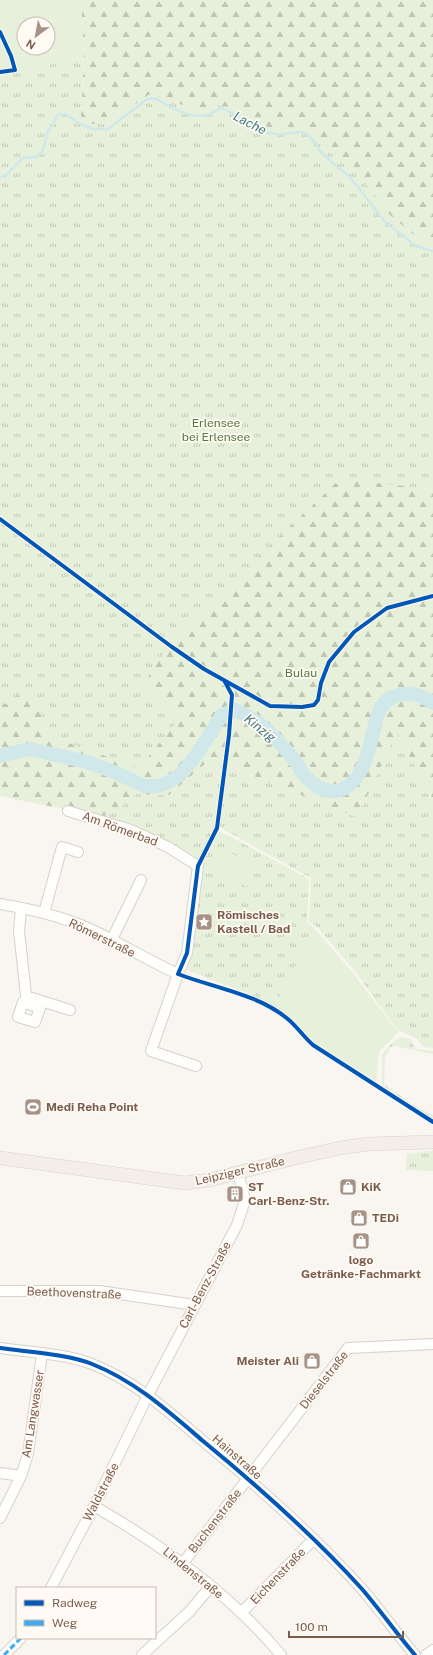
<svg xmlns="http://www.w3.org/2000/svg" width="433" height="1655" font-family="'Public Sans',sans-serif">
	<defs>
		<pattern id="grass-tufts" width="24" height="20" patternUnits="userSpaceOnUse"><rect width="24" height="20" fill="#e7f0db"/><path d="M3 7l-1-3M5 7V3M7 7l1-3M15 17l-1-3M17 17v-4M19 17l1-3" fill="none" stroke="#c0c6b4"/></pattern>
		<pattern id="forest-firs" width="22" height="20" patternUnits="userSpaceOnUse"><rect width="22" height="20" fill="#e7f0db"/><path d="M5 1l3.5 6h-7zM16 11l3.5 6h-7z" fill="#c0c6b4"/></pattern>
	</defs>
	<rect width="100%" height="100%" fill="#f9f5f0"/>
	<!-- grass -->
	<path fill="url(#grass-tufts)" d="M433 0V771L421 728 238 730 150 794 169 795 207 762 220 771 223 769 215 827 198 863 102 817 118 809 0 773V78L7 75 84 56 82 95Z
		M397 732 433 799V1048L424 1047 416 1038 397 1030 355 971 318 928 309 921 311 878 219 827 228 766 357 817Z
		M218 831 237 840 309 879 307 922 315 929 274 1007 246 993 189 971 186 964 202 865Z
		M401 1037 411 1039 415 1049 433 1051V1054L394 1046 391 1047 385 1058 384 1084 413 1105 433 1115V1121L382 1087V1054L393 1042Z
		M433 1150V1171L406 1170 407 1154Z"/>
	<!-- forest -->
	<path fill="url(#forest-firs)" d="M81 0H433V241L413 234 389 214 351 164 319 139 307 128 278 131 255 122 230 107 217 105 201 109 171 102 159 96 148 95 107 124H93L81 120 84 56Z
		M340 479 433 489V799L397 733 357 817 229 766 220 771 207 762 169 795 137 794 118 809 102 817 0 796V704H14L18 694 37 705 49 736 139 768 179 719 142 686 172 641Z"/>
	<!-- garden -->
	<path fill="#e7f0db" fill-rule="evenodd" d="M0 0H81L84 56 7 75 0 78ZM24 24H48V48H24Z
		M224 850 257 866 247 887 214 871Z
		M315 929 352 972 398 1032 379 1052 376 1084 315 1043 292 1019 274 1007Z"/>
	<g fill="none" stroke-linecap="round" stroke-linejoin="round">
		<!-- stream -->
		<path stroke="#d0e8ea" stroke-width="2.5" d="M0 177 5 176 23 158 37 157 43 150 48 131 59 114H66L78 123 93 129H108L147 99C159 97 160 102 170 107 180 112 196 118 207 115 212 114 216 110 221 108 238 113 250 126 265 132 278 137 290 132 303 132L310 137 321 152 334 164 350 177 385 222 416 246 433 251"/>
		<!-- river -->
		<path stroke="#d0e8ea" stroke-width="14" d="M0 756 30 749 87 762 114 772 144 786H158L169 782 181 774 197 754 222 715 235 710C247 715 258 722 268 731 277 740 287 750 295 761 298 765 301 772 305 776 328 801 351 794 364 764 370 749 373 730 378 714 387 689 415 690 433 703"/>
		<!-- minor casing -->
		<g stroke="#d7d1cb" stroke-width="12">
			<path id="minor" d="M68 811 131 830 168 847 198 866 187 953 178 974 151 1051 196 1066
				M0 904C30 909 60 916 88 928 119 942 147 960 178 974
				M21 908 19 931 27 1004
				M44 913 62 847 78 852
				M111 941 141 880
				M32 998 70 1010
				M23 1002 40 1008 35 1022 18 1017Z
				M0 1291H99L195 1305
				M0 1348C27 1352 68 1354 92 1364 135 1381 168 1411 203 1441 259 1487 313 1535 362 1589 380 1610 397 1634 415 1655
				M0 1473 21 1476
				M94 1506C163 1546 229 1593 281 1655
				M0 1518 21 1476 28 1454 42 1354
				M183 1563 348 1348 433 1344
				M51 1588 94 1506 148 1395 237 1225 245 1200 238 1172
				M241 1613 314 1539
				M4 1655 21 1638
				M142 1655 189 1612 211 1586
				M426 1655 433 1650"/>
		</g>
		<!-- major casing -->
		<g stroke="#dad1cc" stroke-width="14">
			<path id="major" d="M0 1158 184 1183 210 1180 295 1158 340 1148 368 1144 433 1142"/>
		</g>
		<!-- minor -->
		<use href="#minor" stroke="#fefefd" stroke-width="10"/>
		<!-- major -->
		<use href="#major" stroke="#f3eee8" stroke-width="13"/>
		<!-- quiet -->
		<path stroke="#3fa9f5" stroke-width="3" stroke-dasharray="6 3" stroke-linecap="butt" d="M4 1655 21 1638"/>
		<!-- cycleway casing -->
		<g stroke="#fffaf3" stroke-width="6">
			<path id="cycleway" d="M0 32 11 56 15 70 0 72
				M0 519 172 647 204 669 270 706 302 707 314 705 318 700 321 683 329 662 354 632 387 608 433 596
				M224 680 232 695 229 735 217 828 198 866 187 953 178 974C214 988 259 994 289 1020 298 1028 304 1037 313 1045L433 1122
				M0 1348C27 1352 68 1354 92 1364 135 1381 168 1411 203 1441 259 1487 313 1535 362 1589 380 1610 397 1634 415 1655"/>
		</g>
		<!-- cycleway -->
		<use href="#cycleway" stroke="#0057b8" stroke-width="4"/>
	</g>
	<!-- icons -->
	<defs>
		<g id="sight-square" transform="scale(0.9)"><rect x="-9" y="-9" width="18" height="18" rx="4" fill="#a69286" stroke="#fffaf3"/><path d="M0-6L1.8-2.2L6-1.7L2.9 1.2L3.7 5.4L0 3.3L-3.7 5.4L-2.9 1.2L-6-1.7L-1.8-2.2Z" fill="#fff"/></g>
		<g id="stadium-square" transform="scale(0.9)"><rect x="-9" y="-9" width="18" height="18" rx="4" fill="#a69286" stroke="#fffaf3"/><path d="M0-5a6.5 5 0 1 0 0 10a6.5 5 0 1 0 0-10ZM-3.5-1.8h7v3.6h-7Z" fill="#fff"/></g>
		<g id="shop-square" transform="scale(0.9)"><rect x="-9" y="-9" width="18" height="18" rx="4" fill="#a69286" stroke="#fffaf3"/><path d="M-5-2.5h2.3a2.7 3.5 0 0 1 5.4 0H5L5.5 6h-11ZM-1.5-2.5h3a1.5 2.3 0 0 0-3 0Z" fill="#fff"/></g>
		<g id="building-square" transform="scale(0.9)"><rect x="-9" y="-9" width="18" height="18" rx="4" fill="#a69286" stroke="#fffaf3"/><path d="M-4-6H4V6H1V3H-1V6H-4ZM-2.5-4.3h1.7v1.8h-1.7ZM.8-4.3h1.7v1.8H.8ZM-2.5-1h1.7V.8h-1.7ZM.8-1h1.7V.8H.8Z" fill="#fff"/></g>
	</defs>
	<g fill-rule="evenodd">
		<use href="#sight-square" x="204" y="922"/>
		<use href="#stadium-square" x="33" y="1107"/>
		<use href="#shop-square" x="348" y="1187"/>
		<use href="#building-square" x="235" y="1194"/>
		<use href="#shop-square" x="359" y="1218"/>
		<use href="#shop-square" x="361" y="1241"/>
		<use href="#shop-square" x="312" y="1361"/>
	</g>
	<g text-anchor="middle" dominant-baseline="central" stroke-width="3.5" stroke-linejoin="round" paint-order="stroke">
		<!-- park labels -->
		<g font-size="12" fill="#537a41" stroke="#fffaf3">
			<text x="216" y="423">Erlensee<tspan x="216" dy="14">bei Erlensee</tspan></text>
			<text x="301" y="673">Bulau</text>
		</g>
		<!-- street labels -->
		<g font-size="12" fill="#7a5c4d" stroke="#fffaf3">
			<text transform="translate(120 829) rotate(20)">Am Römerbad</text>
			<text transform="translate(102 938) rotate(26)">Römerstraße</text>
			<text transform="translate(240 1171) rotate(-13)">Leipziger Straße</text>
			<text transform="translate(205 1285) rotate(-62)">Carl-Benz-Straße</text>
			<text transform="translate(74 1293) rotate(2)">Beethovenstraße</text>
			<text transform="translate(324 1380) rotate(-52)">Dieselstraße</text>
			<text transform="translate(33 1414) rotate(-81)">Am Langwasser</text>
			<text transform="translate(237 1457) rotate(41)">Hainstraße</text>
			<text transform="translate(101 1492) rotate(-63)">Waldstraße</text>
			<text transform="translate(215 1521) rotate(-52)">Buchenstraße</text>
			<text transform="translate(193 1573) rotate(39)">Lindenstraße</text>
			<text transform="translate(278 1576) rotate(-46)">Eichenstraße</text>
		</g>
		<!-- poi labels -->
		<g font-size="12" font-weight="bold" fill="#7a5c4d" stroke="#fffaf3" text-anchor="start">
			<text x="217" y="915">Römisches<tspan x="217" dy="14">Kastell / Bad</tspan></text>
			<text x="46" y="1107">Medi Reha Point</text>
			<text x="248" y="1187">ST<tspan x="248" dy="14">Carl-Benz-Str.</tspan></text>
			<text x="361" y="1187">KiK</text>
			<text x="372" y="1218">TEDi</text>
			<text x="361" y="1260" text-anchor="middle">logo<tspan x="361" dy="14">Getränke-Fachmarkt</tspan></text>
			<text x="299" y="1361" text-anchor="end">Meister Ali</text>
		</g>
		<!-- water labels -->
		<g font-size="13" font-style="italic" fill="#437c86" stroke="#fffaf3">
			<text transform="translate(250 123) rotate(27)">Lache</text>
			<text transform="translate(260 728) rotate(39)">Kinzig</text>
		</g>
	</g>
	<!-- legend -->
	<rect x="16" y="1587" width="140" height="52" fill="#fffaf3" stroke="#cabbb1"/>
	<rect x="24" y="1600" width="20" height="6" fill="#0057b8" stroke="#cabbb1"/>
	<text x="52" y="1607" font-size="12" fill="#7a5c4d">Radweg</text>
	<rect x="24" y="1620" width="20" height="6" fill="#3fa9f5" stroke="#cabbb1"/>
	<text x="52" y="1627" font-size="12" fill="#7a5c4d">Weg</text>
	<!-- north arrow -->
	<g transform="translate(36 36) rotate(212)"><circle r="19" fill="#fffaf3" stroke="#cabbb1"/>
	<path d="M0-3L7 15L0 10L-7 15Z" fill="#a69286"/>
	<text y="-6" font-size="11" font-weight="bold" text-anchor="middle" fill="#7a5c4d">N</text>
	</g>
	<!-- scale -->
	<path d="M289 1631v6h114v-6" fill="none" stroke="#7a5c4d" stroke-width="2"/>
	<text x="295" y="1631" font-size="12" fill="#7a5c4d" stroke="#fffaf3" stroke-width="3" paint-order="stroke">100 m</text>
</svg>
